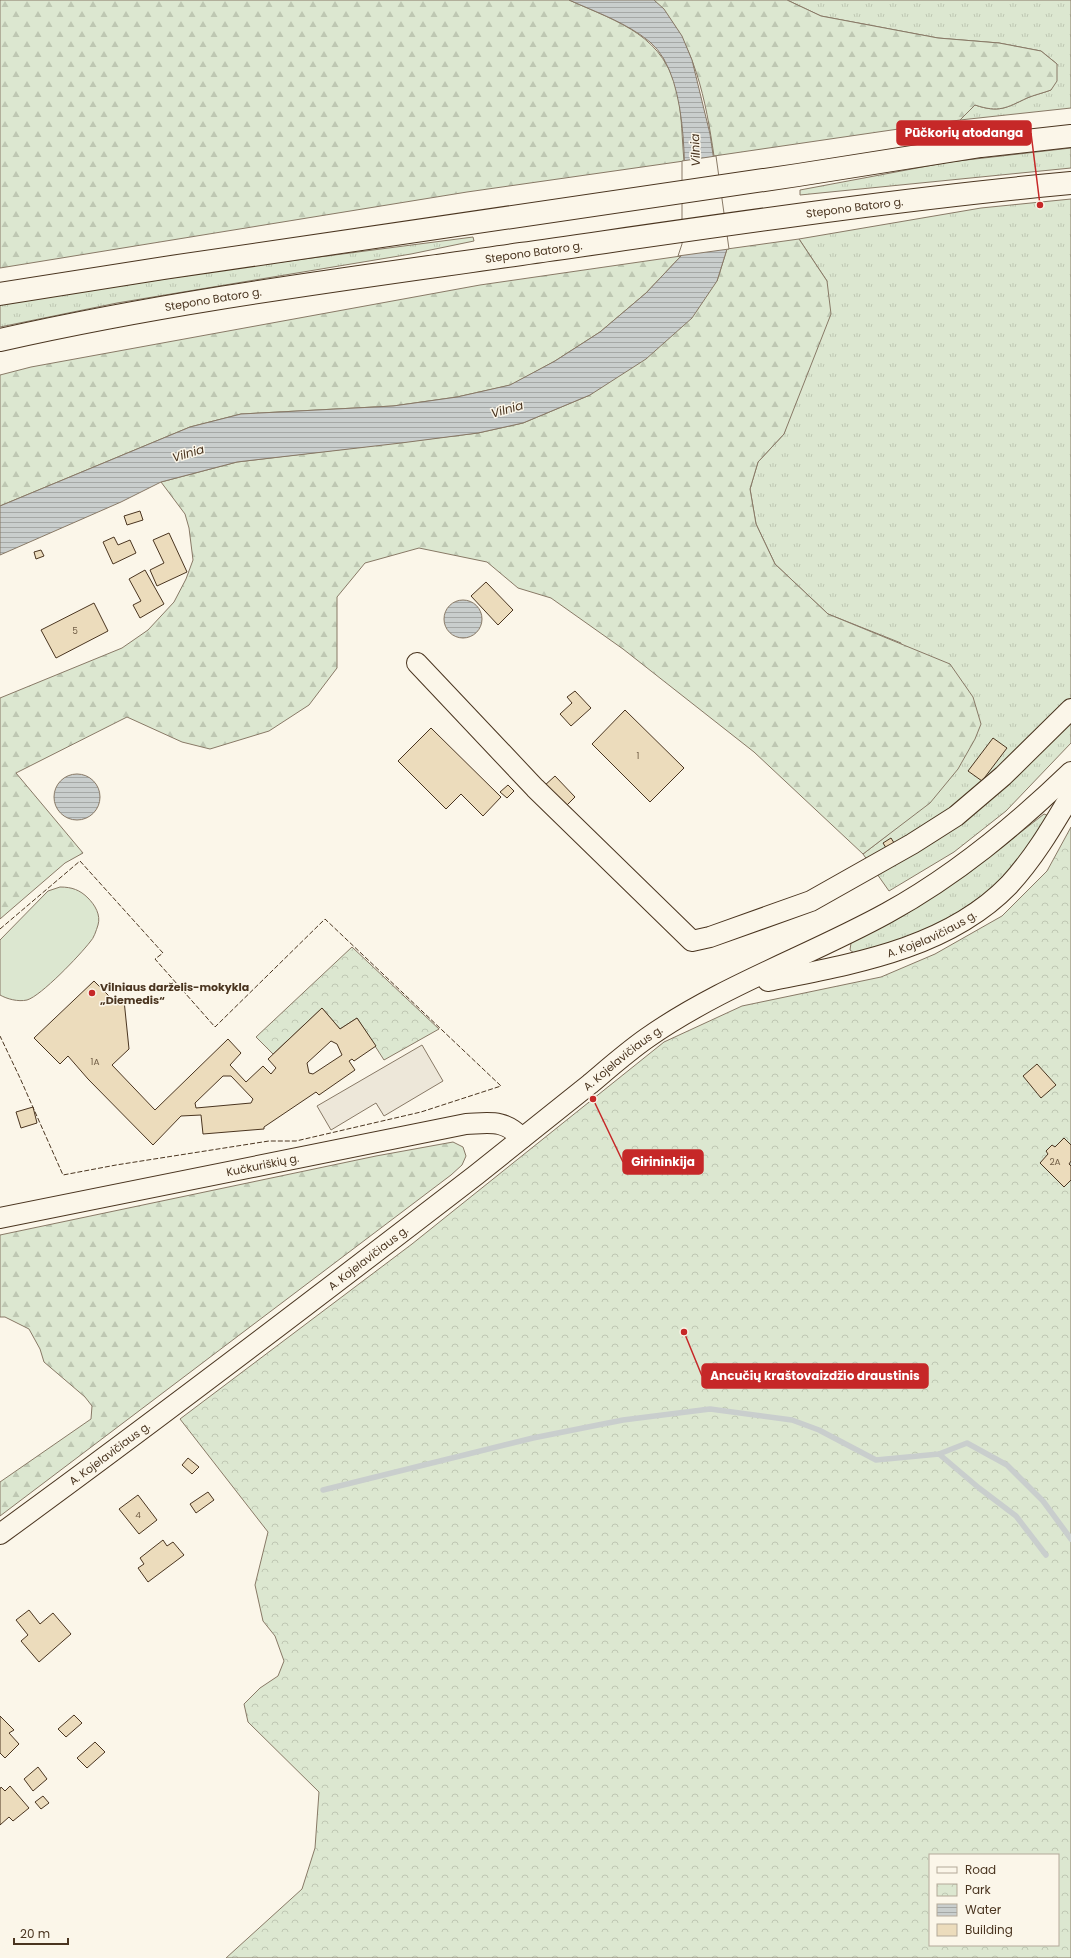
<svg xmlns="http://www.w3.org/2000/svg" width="1071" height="1958" font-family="Poppins,sans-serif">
	<defs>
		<pattern id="grass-tufts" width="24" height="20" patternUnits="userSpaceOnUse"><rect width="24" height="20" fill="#dce7d0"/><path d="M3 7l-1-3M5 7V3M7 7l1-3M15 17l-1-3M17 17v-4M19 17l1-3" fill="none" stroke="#bec7b2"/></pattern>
		<pattern id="forest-firs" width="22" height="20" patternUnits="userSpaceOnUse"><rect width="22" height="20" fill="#dce7d0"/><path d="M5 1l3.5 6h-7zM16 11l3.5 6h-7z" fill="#bec7b2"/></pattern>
		<pattern id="park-crowns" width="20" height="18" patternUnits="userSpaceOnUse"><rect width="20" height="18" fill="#dce7d0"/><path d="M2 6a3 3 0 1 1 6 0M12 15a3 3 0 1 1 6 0" fill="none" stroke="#bec7b2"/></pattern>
		<pattern id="water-rules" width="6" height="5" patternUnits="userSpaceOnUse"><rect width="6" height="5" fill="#c9cecd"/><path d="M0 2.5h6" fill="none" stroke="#a5a8a6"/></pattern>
	</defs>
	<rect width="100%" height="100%" fill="#fbf6e9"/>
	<!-- grass -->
	<path fill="url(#grass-tufts)" stroke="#887966" d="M787 0H1071V108L960 120 975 105C999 113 1006 108 1027 98 1034 95 1043 93 1051 90L1057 64 1041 51 999 43 938 38 821 16Z
		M1071 148V168L800 195V190L949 162Z
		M1071 199V743L1006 811 954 852 889 891 863 854 889 834 901 643 828 614 775 564 756 524 750 489 758 462 784 434 827 281 799 239 981 208Z
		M473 237 474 241 411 254 117 303 0 327V304L250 266Z
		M1044 814 1049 816 1022 857 989 891 954 915 920 934 854 953 850 950 851 943 854 940 903 916 970 872Z"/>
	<!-- forest -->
	<path fill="url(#forest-firs)" stroke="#887966" d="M0 0H569C620 23 665 35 678 96 682 117 682 140 684 161L467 192 0 268Z
		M654 0H787L821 16 938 38 999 43 1041 51 1057 64V81L1051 90C1043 93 1034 95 1027 98 1006 108 999 113 975 105L960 120 714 156C706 102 695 40 654 0Z
		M799 239 827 281 831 314 784 434 758 462 750 489 756 524 775 564 828 614 950 664 973 697 981 724 975 739 958 769 930 803 863 854 754 752 623 649 551 598 518 588 487 562 419 548 365 563 337 597V668L309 705 269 731 210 749 182 742 127 717 16 773 83 853 65 863 0 919V698L122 648 148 630 174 602 186 579 193 560 189 528 185 514 161 482 237 462 478 433 523 423 590 395 717 281 727 249Z
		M681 256 646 293 600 332 555 361 511 385 457 397 393 406 241 414 190 427 0 506V375L31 367 480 285Z
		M453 1142 463 1147 466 1156 462 1165 451 1175 0 1516V1482L91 1419 92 1406 85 1397 44 1362 40 1349 29 1329 5 1317H0V1235L376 1156Z"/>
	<!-- park -->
	<path fill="url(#park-crowns)" stroke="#887966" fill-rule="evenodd" d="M1071 827V1958H226L302 1889 315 1848 319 1792 248 1722 244 1704 260 1688 278 1676 284 1661 275 1636 263 1621 255 1585 268 1532 180 1419 412 1244 664 1042 742 1006 881 977 935 954 1002 916 1047 871ZM930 1855H1058V1945H930Z
		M352 947 439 1029 384 1060 357 1018 340 1029 322 1008 273 1054 256 1037Z"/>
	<!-- pitch -->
	<path fill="#dce7d0" stroke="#887966" d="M60 887C72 887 80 890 88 898 95 905 101 915 98 925 96 931 94 938 90 942 80 955 41 996 27 1000 18 1002 7 999 0 995V940L48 891Z"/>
	<!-- parking -->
	<path fill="#ede7d9" stroke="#887966" d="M422 1045 443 1081 384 1116 376 1103 331 1130 317 1106Z"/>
	<!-- water -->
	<path fill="url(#water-rules)" stroke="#887966" d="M569 0H654L664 9 682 36 692 60 710 134 727 249 717 281 692 318 646 359 590 395 523 423 478 433 401 443 237 462 161 482 121 502 0 555V506L190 427 241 414 393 406 457 397 510 385 555 361 600 332 646 293 681 256 684 244C684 192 693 78 650 42 627 23 596 12 569 0Z
		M444 619a19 19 0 1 1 38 0a19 19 0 1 1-38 0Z
		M54 797a23 23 0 1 1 46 0a23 23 0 1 1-46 0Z"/>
	<!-- pier -->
	<path fill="#fbf6e9" stroke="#887966" d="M716 156 729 249 678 256 682 244V161Z"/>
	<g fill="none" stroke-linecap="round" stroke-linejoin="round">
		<!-- stream -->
		<path stroke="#c9cecd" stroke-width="5.5" d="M939 1454 979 1488 1016 1516 1046 1555
			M323 1490 533 1438 623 1420 710 1409 792 1420 819 1430 876 1460 939 1454 967 1443 1007 1465 1043 1501 1071 1539"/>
	</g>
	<!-- building -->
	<path fill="#ecdcbc" stroke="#4a3520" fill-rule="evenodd" d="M140 511 143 520 127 525 124 516Z
		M169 533 187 572 157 586 150 570 164 563 153 540Z
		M114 537 118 545 130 540 136 553 113 564 103 542Z
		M41 550 44 556 36 559 34 552Z
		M145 570 164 604 140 618 133 605 141 601 129 579Z
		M486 582 513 610 498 625 471 596Z
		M94 603 108 631 56 658 41 630Z
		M575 691 591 708 571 726 560 714 572 703 567 697Z
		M625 710 684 768 650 802 592 744Z
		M431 728 501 797 483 816 461 794 446 809 398 761Z
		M993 738 1007 748 982 781 968 771Z
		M555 776 575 797 566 806 544 786Z
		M508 785 514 791 507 798 500 792Z
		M891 838 896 846 888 851 883 843Z
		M94 981 118 1005 124 1000 129 1049 112 1065 155 1110 228 1039 241 1053 230 1065 246 1082 263 1066 271 1074 276 1068 268 1059 322 1008 340 1029 357 1018 376 1046 354 1061 352 1059 349 1061 355 1070 319 1095 316 1092 264 1127V1129L203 1134 201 1115 181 1116 153 1145 88 1079 68 1056 60 1064 34 1038ZM331 1041 337 1044 342 1055 313 1074 309 1073 307 1063ZM223 1076H231L253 1099 251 1103 196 1108 195 1103Z
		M1037 1064 1056 1085 1041 1098 1023 1076Z
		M33 1107 37 1123 21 1128 16 1112Z
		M1064 1138 1071 1145V1161L1069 1164 1071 1166V1180L1064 1187 1040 1163 1048 1154 1046 1151 1052 1145 1055 1147Z
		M188 1458 199 1467 192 1474 182 1465Z
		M208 1492 214 1500 196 1513 190 1504Z
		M138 1495 157 1520 139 1534 119 1509Z
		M163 1540 167 1546 173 1542 184 1555 148 1582 138 1568 144 1564 140 1558Z
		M29 1610 40 1624 53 1613 71 1634 39 1662 21 1641 28 1635 16 1620Z
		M74 1715 82 1723 66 1737 58 1729Z
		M0 1716 14 1730 9 1733 19 1744 5 1758 0 1753Z
		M95 1742 105 1752 87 1768 77 1758Z
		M38 1767 47 1779 33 1791 24 1779Z
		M10 1786 29 1808 13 1821 9 1817 0 1825V1789L1 1787 5 1791Z
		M43 1796 49 1803 41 1809 35 1802Z"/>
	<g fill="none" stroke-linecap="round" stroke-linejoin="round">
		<!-- minor casing -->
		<g stroke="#4a3520" stroke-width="22">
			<g id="minor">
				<path d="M417 663 535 788 692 941 710 937 811 901 912 844 956 816 1003 776 1071 709"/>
				<path id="s1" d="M768 981C852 964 947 949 1009 885 1034 858 1052 827 1071 795"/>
				<path id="s2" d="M0 1218 466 1124C490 1123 504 1119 522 1138"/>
				<path id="s3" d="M0 1534C161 1417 319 1296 476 1175 514 1145 552 1114 590 1084 609 1068 627 1052 647 1038 721 986 809 956 887 913 956 875 1015 826 1071 772"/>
			</g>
		</g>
		<!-- major casing -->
		<g stroke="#4a3520" stroke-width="24">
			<g id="major">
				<path d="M0 294 164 268 798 175 981 146 1071 136"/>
				<path id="s4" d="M0 340C172 301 346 279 521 254 704 228 887 200 1071 183"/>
			</g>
		</g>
		<!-- minor -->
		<use href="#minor" stroke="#fbf6e9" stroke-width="20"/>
		<!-- major -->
		<use href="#major" stroke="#fbf6e9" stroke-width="22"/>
		<!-- fence -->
		<path stroke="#4a3520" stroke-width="1" stroke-dasharray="5 2" stroke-linecap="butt" d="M0 929 80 861 163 953 155 959 215 1027 325 919 501 1086 421 1112 296 1141H269L116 1165 63 1175 20 1078 0 1036"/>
	</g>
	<!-- markers -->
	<circle fill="#c62828" stroke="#fbf6e9" stroke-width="1.5" cx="92" cy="993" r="4"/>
	<g text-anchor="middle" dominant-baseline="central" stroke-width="3" stroke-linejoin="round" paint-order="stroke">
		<!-- number labels -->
		<g font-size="9" fill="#725f47">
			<text x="75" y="631">5</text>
			<text x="638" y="756">1</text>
			<text x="95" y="1062">1A</text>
			<text x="1055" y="1162">2A</text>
			<text x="138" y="1515">4</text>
		</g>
		<!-- street labels -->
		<g font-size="11" fill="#4a3520" stroke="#fbf6e9">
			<text stroke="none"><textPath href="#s4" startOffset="865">Stepono Batoro g.</textPath></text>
			<text stroke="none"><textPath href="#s4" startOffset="541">Stepono Batoro g.</textPath></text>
			<text stroke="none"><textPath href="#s4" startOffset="217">Stepono Batoro g.</textPath></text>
			<text stroke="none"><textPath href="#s1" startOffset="171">A. Kojelavičiaus g.</textPath></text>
			<text stroke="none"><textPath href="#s3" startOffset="784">A. Kojelavičiaus g.</textPath></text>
			<text stroke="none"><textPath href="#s2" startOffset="268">Kučkuriškių g.</textPath></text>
			<text stroke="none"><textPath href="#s3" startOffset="460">A. Kojelavičiaus g.</textPath></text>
			<text stroke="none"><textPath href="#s3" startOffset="136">A. Kojelavičiaus g.</textPath></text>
		</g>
		<!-- poi labels -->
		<g font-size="11" font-weight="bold" fill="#4a3520" stroke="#fbf6e9" text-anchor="start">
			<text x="100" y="987">Vilniaus darželis-mokykla<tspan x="100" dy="13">„Diemedis“</tspan></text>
		</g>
		<!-- water labels -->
		<g font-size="12" font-style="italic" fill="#4a3520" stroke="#fbf6e9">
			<text transform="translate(695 150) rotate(-92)">Vilnia</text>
			<text transform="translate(507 409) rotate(-16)">Vilnia</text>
			<text transform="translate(188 453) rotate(-17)">Vilnia</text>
		</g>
	</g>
	<!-- callouts -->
	<path fill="none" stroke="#c62828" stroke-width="1.5" d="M1040 205L1031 133M593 1099L623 1162M684 1332L702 1376"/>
	<g fill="#c62828" stroke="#fbf6e9" stroke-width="1.5">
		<circle cx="1040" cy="205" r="4"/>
		<circle cx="593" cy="1099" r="4"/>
		<circle cx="684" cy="1332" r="4"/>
	</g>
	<g fill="#c62828" stroke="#c62828" stroke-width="1.5">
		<rect x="897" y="121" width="134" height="24" rx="4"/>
		<rect x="623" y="1150" width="80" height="24" rx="4"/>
		<rect x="702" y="1364" width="226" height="24" rx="4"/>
	</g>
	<g font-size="12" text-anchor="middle" font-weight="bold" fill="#fff">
		<text x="964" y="137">Pūčkorių atodanga</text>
		<text x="663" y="1166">Girininkija</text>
		<text x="815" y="1380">Ancučių kraštovaizdžio draustinis</text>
	</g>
	<!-- legend -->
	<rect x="929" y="1854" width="130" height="92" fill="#fbf6e9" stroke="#b4a999"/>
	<rect x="937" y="1867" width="20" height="6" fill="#fbf6e9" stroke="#b4a999"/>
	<text x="965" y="1874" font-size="12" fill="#4a3520">Road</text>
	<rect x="937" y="1884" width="20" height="12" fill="url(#park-crowns)" stroke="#b4a999"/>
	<text x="965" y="1894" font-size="12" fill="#4a3520">Park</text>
	<rect x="937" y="1904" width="20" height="12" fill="url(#water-rules)" stroke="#b4a999"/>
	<text x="965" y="1914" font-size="12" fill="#4a3520">Water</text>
	<rect x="937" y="1924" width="20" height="12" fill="#ecdcbc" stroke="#b4a999"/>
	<text x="965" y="1934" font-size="12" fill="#4a3520">Building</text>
	<!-- scale -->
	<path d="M14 1938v6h54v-6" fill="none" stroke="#4a3520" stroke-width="2"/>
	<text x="20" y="1938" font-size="12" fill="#4a3520" stroke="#fbf6e9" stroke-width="3" paint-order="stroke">20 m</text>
</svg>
